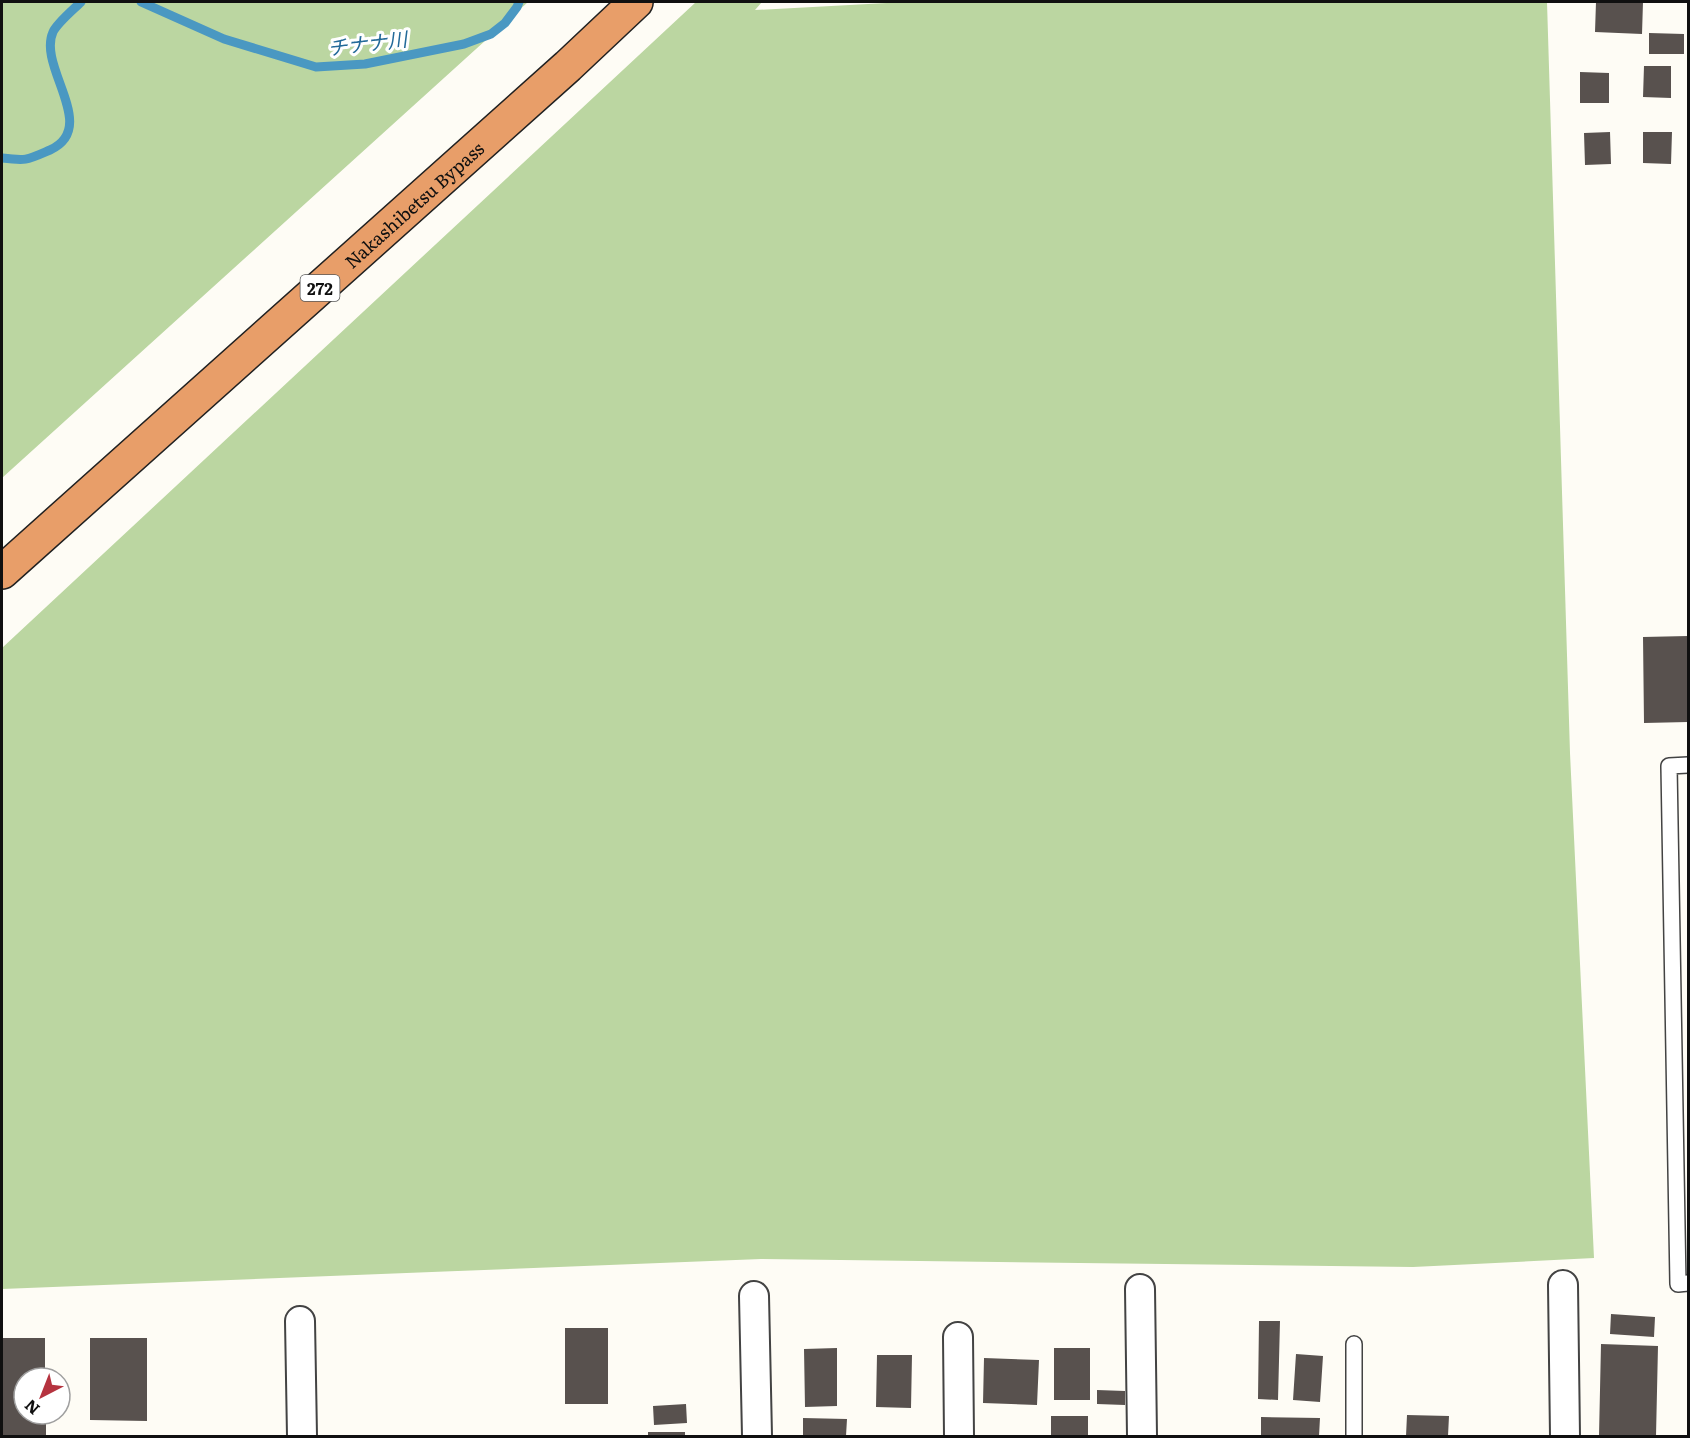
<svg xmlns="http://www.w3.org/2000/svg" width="1690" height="1438" font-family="Literata,'Noto Sans JP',serif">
	<rect width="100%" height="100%" fill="#fefcf5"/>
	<!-- forest -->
	<path fill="#bbd6a1" d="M2 2H528L2 478Z
		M696 2H762L755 10 905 2H1547L1570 753 1594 1258 1413 1267 761 1259 2 1289V648Z"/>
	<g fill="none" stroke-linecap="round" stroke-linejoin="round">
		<!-- stream -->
		<path stroke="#4a98c2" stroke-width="9" d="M141 2 224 39 316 67 365 64 464 44 491 34 505 23 517 7 519 2
			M2 158C27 161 27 160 50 150 100 127 37 67 53 32 57 23 74 9 81 2"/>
	</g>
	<!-- building -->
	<path fill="#58514e" d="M1596 2H1643L1642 34 1595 32Z
		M1649 33 1684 34V54H1649Z
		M1644 66H1671V98L1643 97Z
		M1580 72 1609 73V103H1580Z
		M1610 132 1611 164 1585 165 1584 133Z
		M1643 132H1672L1671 164 1643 163Z
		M1688 636V722L1644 723 1643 637Z
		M1611 1314 1655 1317 1654 1337 1610 1334Z
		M1259 1321H1280L1278 1400 1258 1399Z
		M565 1328H608V1404H565Z
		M2 1338H45V1378H24V1414H46V1436H2Z
		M90 1338H147V1421L90 1420Z
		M1601 1344 1658 1346 1656 1436H1599Z
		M837 1348V1406L805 1407 804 1349Z
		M1054 1348H1090V1400H1054Z
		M1296 1354 1323 1356 1320 1402 1293 1400Z
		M877 1355H912L911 1408 876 1407Z
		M984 1358 1039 1360 1037 1405 983 1403Z
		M1097 1390 1125 1391V1405L1097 1404Z
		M686 1404 687 1423 654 1425 653 1406Z
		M1407 1415 1449 1416 1448 1436H1406Z
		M1051 1416H1088V1436H1051Z
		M1261 1417 1320 1418 1319 1436H1261Z
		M803 1418 847 1419 846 1436H803Z
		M648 1432H685V1436H648Z"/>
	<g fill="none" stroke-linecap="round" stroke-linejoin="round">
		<!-- lane casing -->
		<g stroke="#434343" stroke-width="18">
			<path id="lane" d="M1688 765 1669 766 1678 1284 1688 1283
				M1354 1344V1436"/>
		</g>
		<!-- street casing -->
		<g stroke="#434343" stroke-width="32">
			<path id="street" d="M1563 1285 1565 1436
				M1140 1289 1142 1436
				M754 1296 757 1436
				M300 1321 302 1436
				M958 1337 959 1436"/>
		</g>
		<!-- highway casing -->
		<g stroke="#212121" stroke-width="36">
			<g id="highway">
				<path id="s1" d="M2 572 568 66 636 2"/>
			</g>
		</g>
		<!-- lane -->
		<use href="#lane" stroke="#fff" stroke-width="15"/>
		<!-- street -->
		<use href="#street" stroke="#fff" stroke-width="28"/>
		<!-- highway -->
		<use href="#highway" stroke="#e89e69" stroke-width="33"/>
	</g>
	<g text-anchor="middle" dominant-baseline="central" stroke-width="6" stroke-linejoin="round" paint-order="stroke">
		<!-- shield labels -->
		<rect fill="#fff" stroke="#585858" stroke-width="1.5" x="300.5" y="275" width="39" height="26" rx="4.5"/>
		<g font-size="16" font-weight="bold" fill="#101010">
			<text x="320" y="288">272</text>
		</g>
		<!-- street labels -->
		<g font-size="18" fill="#101010" stroke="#fff">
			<text stroke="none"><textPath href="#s1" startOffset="552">Nakashibetsu Bypass</textPath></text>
		</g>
		<!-- water labels -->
		<g font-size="20" font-style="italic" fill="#236a99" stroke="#fff">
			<text transform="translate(367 42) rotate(-7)">チナナ川</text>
		</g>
	</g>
	<!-- border -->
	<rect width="1690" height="1438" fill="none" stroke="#101010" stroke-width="6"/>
	<!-- north arrow -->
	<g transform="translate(42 1396) rotate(222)"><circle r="28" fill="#ffffff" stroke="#9f9f9f" stroke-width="1.5"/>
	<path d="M0-4.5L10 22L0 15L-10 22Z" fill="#b5333f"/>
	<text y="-9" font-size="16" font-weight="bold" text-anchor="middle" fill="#101010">N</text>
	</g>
</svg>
